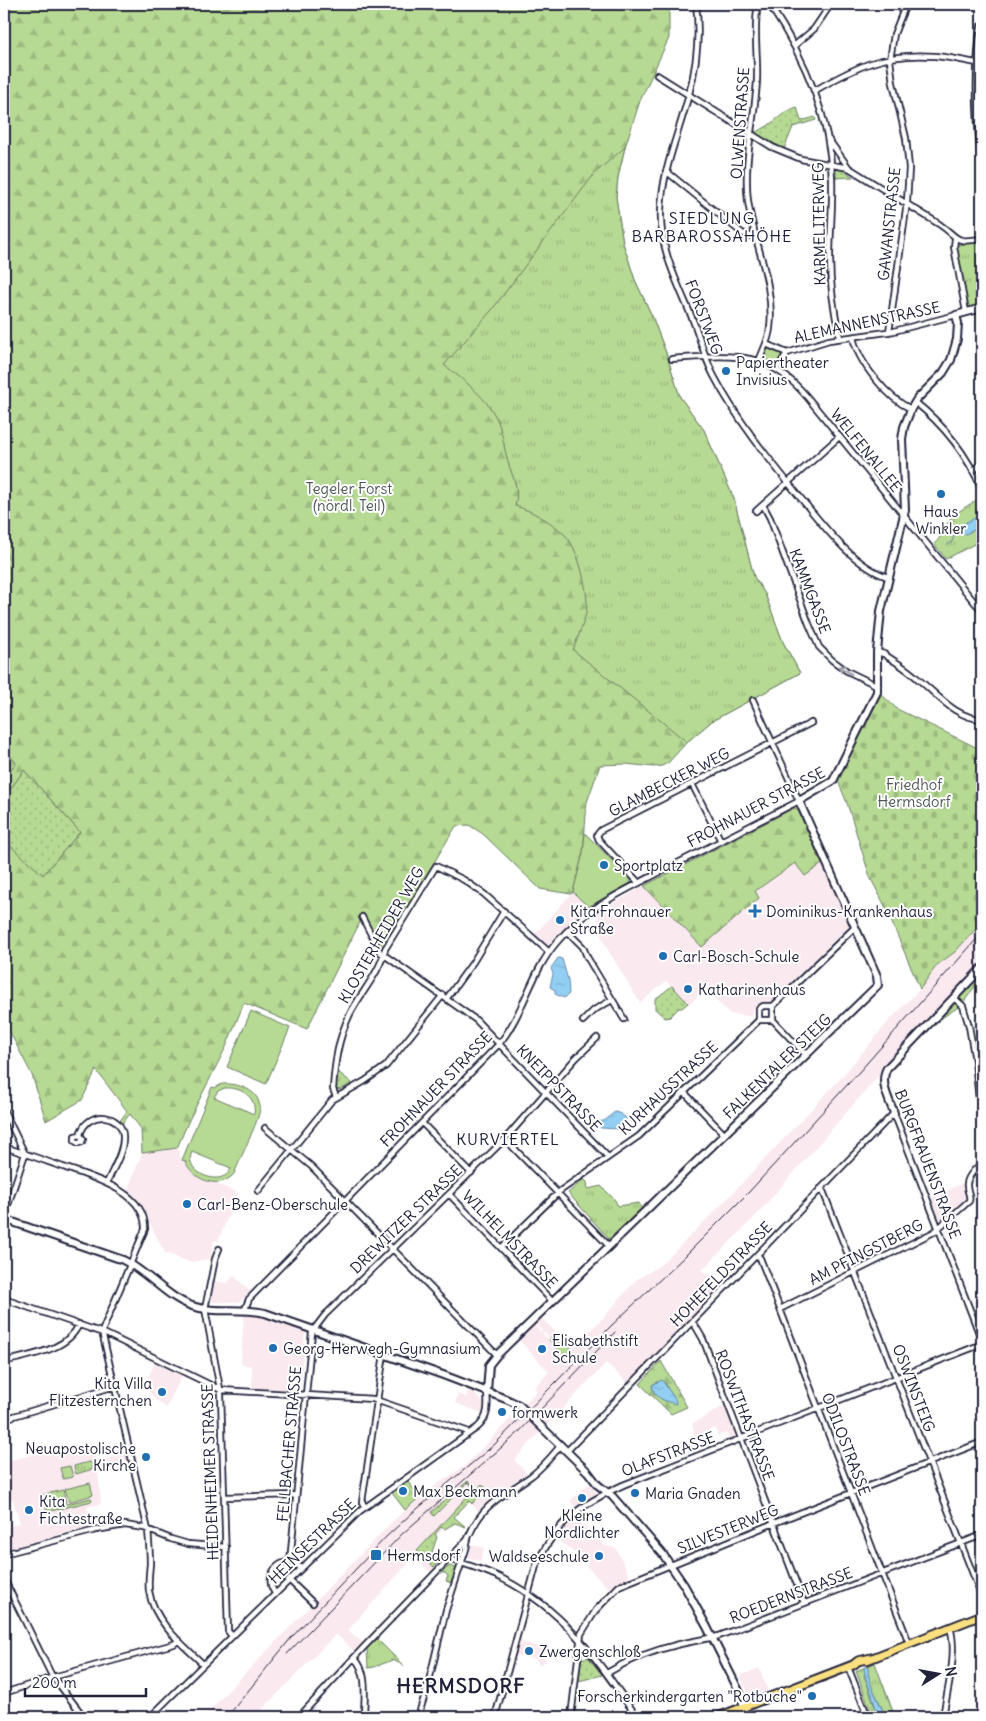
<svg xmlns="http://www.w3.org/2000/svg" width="986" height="1721" font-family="Delius,sans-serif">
	<defs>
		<pattern id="grass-dots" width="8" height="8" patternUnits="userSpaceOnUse" patternTransform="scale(1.25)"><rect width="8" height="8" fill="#b6d993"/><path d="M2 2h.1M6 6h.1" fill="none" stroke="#9cba80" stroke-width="1.8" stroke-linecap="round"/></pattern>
		<pattern id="forest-firs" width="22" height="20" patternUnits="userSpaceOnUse" patternTransform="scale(1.25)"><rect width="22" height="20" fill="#b6d993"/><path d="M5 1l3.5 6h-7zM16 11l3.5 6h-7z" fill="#9cba80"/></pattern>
		<pattern id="cemetery-stones" width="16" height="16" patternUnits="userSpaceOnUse" patternTransform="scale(1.25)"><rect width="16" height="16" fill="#b6d993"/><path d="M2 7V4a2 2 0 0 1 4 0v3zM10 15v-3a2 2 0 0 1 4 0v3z" fill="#9cba80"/></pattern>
		<pattern id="park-tufts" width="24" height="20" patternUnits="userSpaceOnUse" patternTransform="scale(1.25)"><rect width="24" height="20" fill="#b6d993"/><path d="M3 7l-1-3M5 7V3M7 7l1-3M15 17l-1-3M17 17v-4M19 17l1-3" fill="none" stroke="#9cba80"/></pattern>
		<pattern id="water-ripples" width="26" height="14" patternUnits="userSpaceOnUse" patternTransform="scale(1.25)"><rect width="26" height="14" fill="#93cff3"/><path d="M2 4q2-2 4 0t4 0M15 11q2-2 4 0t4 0" fill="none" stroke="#7eb1d1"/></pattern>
	</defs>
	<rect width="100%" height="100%" fill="#fff"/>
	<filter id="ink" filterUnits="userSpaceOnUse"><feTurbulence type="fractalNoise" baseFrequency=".02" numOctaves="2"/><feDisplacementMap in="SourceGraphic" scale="10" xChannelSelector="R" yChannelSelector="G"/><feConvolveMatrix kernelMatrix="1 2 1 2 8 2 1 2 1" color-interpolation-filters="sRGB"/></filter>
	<g filter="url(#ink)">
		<!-- built -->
		<path fill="#fae9ef" d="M794 808 798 810 849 924 848 927 771 1002H761L754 1008 750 1016 730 1014 705 990 689 1004 666 981 640 1003 604 943 600 932 597 913 639 889Z
			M573 892 588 907 569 923 548 945 546 946 534 935Z
			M982 922V963L931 1016 753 1219 702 1270 720 1287 628 1383 606 1363 514 1460 527 1473 494 1495 478 1511 472 1504 468 1503 424 1549 436 1560V1566L430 1572 418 1560 417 1561 413 1558 348 1630 362 1642 354 1651 336 1634 255 1717H203L395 1519 442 1480 464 1467 537 1391 534 1388 549 1372 519 1340 534 1325 541 1332 542 1331 536 1324 541 1318 557 1333 550 1339 544 1332 543 1334 565 1356 604 1317 636 1280 659 1266 675 1251 727 1199 841 1078 889 1021 920 989 937 965 955 952Z
			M177 1148 182 1160 185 1161 187 1166 196 1175 238 1193 218 1241 214 1240 210 1259 190 1262 165 1253 151 1226 146 1211 134 1196 127 1191 142 1153Z
			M963 1183 967 1196 966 1201 943 1221 940 1220 931 1198Z
			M234 1276 250 1291 240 1302H213L211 1299 215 1281 227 1283Z
			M244 1314 264 1317 305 1331 300 1390 252 1388V1366L241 1364Z
			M155 1363 182 1376 166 1408 154 1398 144 1385Z
			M469 1389 484 1403 482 1413 455 1403 458 1394 466 1397Z
			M724 1406 735 1433 733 1438 729 1439 726 1433 718 1436 715 1428 695 1436 692 1424Z
			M92 1443 96 1461 126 1454 129 1465 98 1472 101 1504 87 1507 92 1526 4 1550V1528L20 1523 13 1499 4 1501V1462L36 1454Z
			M589 1484 596 1492 595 1495 575 1507 570 1501Z
			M575 1516 605 1546 616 1548 630 1577 610 1589 586 1566 588 1563 555 1538 563 1527Z
			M472 1544 484 1548 480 1561 468 1557Z
			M518 1641 540 1647 546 1661 539 1665 536 1659 514 1655Z
			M759 1668 768 1691 756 1696 748 1693 740 1676Z
			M389 1712H415L413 1717H389Z"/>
		<!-- grass -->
		<path fill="url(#grass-dots)" stroke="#6c7e67" d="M797 107 801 121 815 117 816 120 793 127 784 149 754 132 755 130 756 132C772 126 781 112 797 107Z
			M836 168 845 171 853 177 836 178Z
			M4 748 16 763 4 778Z
			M24 770 80 832 43 876 4 840V798Z
			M972 982 976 985 963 1003 960 1000 959 996Z
			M672 986 688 1003 682 1008H679L670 1017 665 1018 655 1009V999Z
			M955 1002 960 1006 937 1021 936 1020Z
			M468 1481 477 1489 482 1484 486 1488 472 1504 469 1501 454 1517 466 1527 455 1523 445 1529 441 1527 435 1534 437 1537 432 1552 439 1561 434 1567 417 1551 475 1488 468 1482 434 1516 431 1512Z
			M449 1566 456 1568 451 1583 446 1581 448 1576 445 1573H441Z
			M588 1657 602 1675 579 1681 581 1659Z"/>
		<!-- forest -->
		<path fill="url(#forest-firs)" stroke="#6c7e67" fill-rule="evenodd" d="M4 4H669V38L640 101 625 147 618 177 616 197 623 243 635 280 652 316 666 353 680 397 704 430 734 499 754 577 765 594 783 642 800 673 712 721 687 742 669 762 662 766 654 767 626 764 600 765 587 802 583 853 573 892 571 894 540 889 483 834 469 825 456 826 383 947 378 944 364 914 307 1029 244 1003 226 1047 189 1120 177 1148 142 1153 141 1129 130 1114 122 1124 120 1121 127 1111 96 1070 82 1100 46 1121 32 1075 4 1021V840L43 875 80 832 24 770 4 798V778L16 763 4 748Z
			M794 808 798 810 822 864 805 876 795 863 755 891 759 898 702 947 644 886Z
			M661 1361 687 1407 671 1414 640 1384ZM657 1382 666 1384 668 1390 672 1395 665 1401C658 1397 653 1393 652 1385Z"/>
		<!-- cemetery -->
		<path fill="url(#cemetery-stones)" stroke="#6c7e67" d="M881 694 897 709 982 750V859L980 862 982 867V922L955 952 937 965 920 989 884 904 870 877 847 803 838 781Z"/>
		<!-- park -->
		<path fill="url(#park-tufts)" stroke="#6c7e67" d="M625 147 618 177 616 197 623 243 635 280 652 316 666 353 680 397 704 430 734 499 754 577 765 594 783 642 800 673 712 721 687 742 573 650C577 639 587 616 587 606 587 587 579 552 567 537 554 523 533 511 515 506 520 488 513 479 508 462 504 449 503 436 499 424 489 399 465 381 444 365L491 311 595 173Z
			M982 242V305L969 309 967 308 956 245Z
			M767 348 783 354 775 365 763 359Z
			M982 497V540L946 559 934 544C941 538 942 532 947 524 954 512 971 504 982 497Z
			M337 1071 352 1083 340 1090 336 1089Z
			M584 1179 587 1182 588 1189 601 1186 615 1200 618 1206 639 1203 642 1208 609 1239 568 1193Z
			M557 1333 572 1349 565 1357 549 1340Z
			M89 1462 92 1463 93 1469 76 1474 74 1466Z
			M70 1466 73 1477 63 1479 60 1468Z
			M408 1482 420 1497 405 1510 392 1493Z
			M377 1639 404 1666 393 1660 374 1667 368 1668 367 1649Z
			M875 1663 895 1717H885C881 1700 867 1685 867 1667L864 1676C870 1689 873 1707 881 1717H873L856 1671Z"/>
		<!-- pitch -->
		<path fill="#b6d993" stroke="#6c7e67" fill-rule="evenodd" d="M585 833 631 880V883L588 907 573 892 583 853Z
			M251 1011 290 1028 266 1084 227 1067Z
			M222 1084C237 1083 260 1089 260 1109 259 1120 239 1161 234 1174 219 1191 193 1180 185 1161L182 1160 212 1087 215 1088ZM225 1088C240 1087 257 1096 254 1114L214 1097 218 1091ZM192 1152 231 1168C223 1190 182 1172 192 1152Z
			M90 1483 93 1495 69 1502 65 1489Z
			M63 1490 66 1502 46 1508 42 1495Z
			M91 1498 92 1501 47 1512 46 1509Z"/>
		<!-- water -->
		<path fill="url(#water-ripples)" stroke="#668aa9" d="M978 518 981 519V522L976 529 963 535 959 533C962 524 968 519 978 518Z
			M558 958 562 959 568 980 569 994 564 998 555 994V990L550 987 553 974 551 968Z
			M615 1112 621 1114 626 1118V1124L620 1129 601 1128 592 1118C595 1118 597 1120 599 1121 606 1123 609 1115 615 1112Z
			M662 1380 675 1399 676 1404C664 1401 654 1398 652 1385Z
			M868 1666C867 1685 880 1700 885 1717H881C875 1709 875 1704 872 1695 869 1685 864 1678 864 1667Z"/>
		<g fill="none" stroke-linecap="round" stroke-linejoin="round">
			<!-- stream -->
			<path stroke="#668aa9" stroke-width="1" d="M948 545 952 542 954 535 959 532"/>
			<!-- street casing -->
			<g stroke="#22223b" stroke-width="8">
				<path id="street" d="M696 4C700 34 697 64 689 94 679 133 662 170 661 211 659 251 680 287 694 323 701 341 705 359 714 376 737 420 768 458 799 496 822 524 853 566 888 577
					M758 4C753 29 758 54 757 80 755 120 743 160 748 201 754 244 775 285 770 328 769 340 763 350 759 361
					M769 4C803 55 830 115 832 178 833 205 830 232 830 258 830 285 834 312 840 338
					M898 4 903 10
					M794 46 814 29 831 4
					M657 75 772 147 801 159 849 168 939 224C961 239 952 243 982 239
					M814 91C855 67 886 52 935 56 950 57 963 61 978 63
					M829 140 849 168
					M666 171 742 233 749 236H755
					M955 239 954 247 966 312
					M889 332 907 202 909 168 906 138 893 83 890 60 894 34 906 4
					M853 337C858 362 887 398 911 409
					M766 344 787 353
					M787 353 829 340 894 331 956 315
					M672 359C730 355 767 348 808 398L976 604 982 610
					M777 369 787 353
					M915 402C944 425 967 455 982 489
					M973 471 982 463
					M763 505 770 518 809 624 819 647 832 660 847 671 878 686
					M756 511 839 437
					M877 652 884 654C895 662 908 669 918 679 938 695 955 718 982 719
					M692 784 721 841
					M639 883 599 840 597 835 601 830 811 723
					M362 917 380 952 476 1020 608 1157
					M567 931 583 947 587 957 624 1019
					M447 998 473 962 504 911
					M954 998 963 1006 969 1026 975 1061 982 1129
					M759 1020V1009L763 1006H773
					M773 1020V1006L855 927
					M773 1020 806 1055
					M583 1021 594 1010 612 1000
					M684 1092 724 1134
					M336 1097 333 1089C335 1061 338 1039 350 1014 361 992 380 973 385 949L436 866 464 880 484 894 549 952
					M4 1111 25 1154
					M422 1123 471 1173
					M265 1128 311 1166 497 1355
					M80 1135 83 1139 82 1142 78 1143 75 1141V1136L80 1135C87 1108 125 1113 123 1139 123 1154 112 1170 107 1183
					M505 1139 609 1246
					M4 1147C24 1153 43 1160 63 1167 91 1177 146 1191 145 1229L103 1329V1336L148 1530C149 1541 150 1553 150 1564 149 1573 148 1582 149 1591 154 1622 182 1644 203 1664
					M820 1189 823 1191 982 1597
					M258 1191 332 1100 365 1081 386 1066 443 995
					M449 1194 552 1301
					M4 1217 25 1154
					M501 1248 560 1191 639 1136 759 1020H773
					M219 1249 215 1259 205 1309 221 1394 228 1631 232 1636
					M757 1255 760 1258 780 1309 909 1643
					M4 1299 106 1334 221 1390 373 1399 466 1431 468 1434
					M245 1309 249 1299 499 1044C524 1013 531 972 557 942 587 906 630 888 670 867 713 845 756 823 799 801L753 700
					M780 1309 934 1232 969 1201C971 1195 967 1192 967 1186 966 1177 976 1168 982 1163
					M692 1322 696 1327 703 1339 804 1603
					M4 1362C29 1355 68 1351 79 1324
					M4 1419 115 1386
					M567 1451 894 1113 982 1341
					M225 1497 296 1495
					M365 1507 362 1502 384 1354
					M4 1554 96 1530 125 1525 144 1528 171 1539 188 1544 226 1547
					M449 1559C467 1565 486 1570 503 1579 566 1611 598 1661 637 1717
					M290 1562 312 1332 325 1315 505 1139 576 1058 597 1038
					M4 1579 51 1674 84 1717
					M289 1580 313 1603
					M275 1593C261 1575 284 1551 301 1568
					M354 1658C369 1672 364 1698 364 1717
					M848 1667 868 1717
					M607 1673C630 1659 654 1650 680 1644 693 1641 706 1639 719 1636L982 1535
					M4 1693 57 1676 174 1644 179 1640
					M744 1707 746 1717
					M150 1717 360 1511 478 1427C489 1417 488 1405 487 1391
					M299 1717 363 1648 468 1539
					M418 1717 429 1681 446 1610 466 1549C467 1546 467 1541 468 1538 483 1502 502 1497 531 1476 542 1468 552 1456 561 1445
					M495 1717 536 1566C556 1521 580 1505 623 1485L982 1344
					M571 1717 581 1634 596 1610 619 1586 774 1523 982 1442
					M943 1717C947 1691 958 1653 950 1627"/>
			</g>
			<!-- secondary casing -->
			<g stroke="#22223b" stroke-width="10">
				<path id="secondary" d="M982 26C975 71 977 114 982 159
					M894 1113C889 1099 879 1083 887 1068L982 968
					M4 1219 123 1260C148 1272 166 1297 192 1306 215 1314 241 1307 265 1313L443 1375 506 1399 519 1405 588 1472 598 1485 612 1496 662 1553 684 1585 707 1627 740 1693 744 1707
					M487 1391 489 1365 497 1355 878 985 877 976 799 801 833 781 877 692V652L881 611 905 510 902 439 904 427 911 409 917 399 943 373 951 360 957 339 958 323 956 315 982 308"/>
			</g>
			<!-- primary casing -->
			<g stroke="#22223b" stroke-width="11">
				<path id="primary" d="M867 1660 982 1615
					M718 1717 853 1665 858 1661 871 1658"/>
			</g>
			<!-- street -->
			<use href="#street" stroke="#fff" stroke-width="4.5"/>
			<!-- secondary -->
			<use href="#secondary" stroke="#fff" stroke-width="6"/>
			<!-- primary -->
			<use href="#primary" stroke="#fbe080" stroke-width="7"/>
			<!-- tram -->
			<path stroke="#22223b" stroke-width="1" d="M287 1654 402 1534 517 1434 615 1332
				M227 1717 291 1638 386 1537 411 1514 494 1445 612 1325 685 1256 748 1193 859 1072 982 933"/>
		</g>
		<!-- one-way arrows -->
		<defs><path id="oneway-shaft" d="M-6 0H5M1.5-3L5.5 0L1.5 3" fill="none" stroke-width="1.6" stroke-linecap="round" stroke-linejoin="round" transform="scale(1.25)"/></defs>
		<use stroke="#9c9ca7" href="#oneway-shaft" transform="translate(845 670) rotate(-149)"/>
	</g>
	<!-- markers -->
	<g fill="#1f6fb2" stroke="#fff" stroke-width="2">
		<circle cx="726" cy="371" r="5"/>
		<circle cx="941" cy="494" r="5"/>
		<circle cx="604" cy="865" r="5"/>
		<path d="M752.5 903.5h5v5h5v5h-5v5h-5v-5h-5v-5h5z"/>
		<circle cx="560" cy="920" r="5"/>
		<circle cx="663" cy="956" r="5"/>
		<circle cx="688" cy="989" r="5"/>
		<circle cx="187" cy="1204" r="5"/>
		<circle cx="273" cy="1348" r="5"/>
		<circle cx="542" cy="1349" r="5"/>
		<circle cx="162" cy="1392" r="5"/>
		<circle cx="502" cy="1412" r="5"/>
		<circle cx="146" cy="1457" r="5"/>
		<circle cx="403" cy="1491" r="5"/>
		<circle cx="635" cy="1493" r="5"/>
		<circle cx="582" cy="1498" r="5"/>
		<circle cx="29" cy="1510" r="5"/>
		<rect x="370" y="1549" width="12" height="12" rx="2.5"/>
		<circle cx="599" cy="1556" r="5"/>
		<circle cx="529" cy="1651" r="5"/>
		<circle cx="812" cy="1696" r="5"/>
	</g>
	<g text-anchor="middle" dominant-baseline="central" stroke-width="4" stroke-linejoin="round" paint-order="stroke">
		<!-- street labels -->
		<g font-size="15" fill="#22223b" stroke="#fff">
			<text transform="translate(740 123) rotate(-86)">OLWENSTRASSE</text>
			<text transform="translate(819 224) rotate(-91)">KARMELITERWEG</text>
			<text transform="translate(889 224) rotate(-84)">GAWANSTRASSE</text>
			<text transform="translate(704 317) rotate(69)">FORSTWEG</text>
			<text transform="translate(867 322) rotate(-12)">ALEMANNENSTRASSE</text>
			<text transform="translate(866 450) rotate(51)">WELFENALLEE</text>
			<text transform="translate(810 591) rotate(69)">KAMMGASSE</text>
			<text transform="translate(669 782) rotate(-27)">GLAMBECKER WEG</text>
			<text transform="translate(756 807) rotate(-28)">FROHNAUER STRASSE</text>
			<text transform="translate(381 935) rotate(-60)">KLOSTERHEIDER WEG</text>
			<text transform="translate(777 1066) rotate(-44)">FALKENTALER STEIG</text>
			<text transform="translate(559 1088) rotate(46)">KNEIPPSTRASSE</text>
			<text transform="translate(668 1088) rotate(-43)">KURHAUSSTRASSE</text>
			<text transform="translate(436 1089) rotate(-46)">FROHNAUER STRASSE</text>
			<text transform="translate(928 1164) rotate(69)">BURGFRAUENSTRASSE</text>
			<text transform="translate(406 1219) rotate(-44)">DREWITZER STRASSE</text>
			<text transform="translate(510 1239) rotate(46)">WILHELMSTRASSE</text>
			<text transform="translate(866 1252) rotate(-27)">AM PFINGSTBERG</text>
			<text transform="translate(721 1274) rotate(-46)">HOHEFELDSTRASSE</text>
			<text transform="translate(914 1388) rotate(69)">OSWINSTEIG</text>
			<text transform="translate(745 1415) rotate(69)">ROSWITHASTRASSE</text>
			<text transform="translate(289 1444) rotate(-85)">FELLBACHER STRASSE</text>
			<text transform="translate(846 1444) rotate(69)">ODILOSTRASSE</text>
			<text transform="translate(668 1454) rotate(-21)">OLAFSTRASSE</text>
			<text transform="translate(210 1472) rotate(-92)">HEIDENHEIMER STRASSE</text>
			<text transform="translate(728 1529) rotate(-22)">SILVESTERWEG</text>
			<text transform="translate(312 1541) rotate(-44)">HEINSESTRASSE</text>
			<text transform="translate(791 1595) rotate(-21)">ROEDERNSTRASSE</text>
		</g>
		<!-- poi labels -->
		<g font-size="15" fill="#22223b" stroke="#fff" text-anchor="start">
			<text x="736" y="362">Papiertheater<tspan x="736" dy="17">Invisius</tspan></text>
			<text x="941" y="511" text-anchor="middle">Haus<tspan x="941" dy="17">Winkler</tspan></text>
			<text x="614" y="865">Sportplatz</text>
			<text x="570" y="911">Kita Frohnauer<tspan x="570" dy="17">Straße</tspan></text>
			<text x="766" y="911">Dominikus-Krankenhaus</text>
			<text x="673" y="956">Carl-Bosch-Schule</text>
			<text x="698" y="989">Katharinenhaus</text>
			<text x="197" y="1204">Carl-Benz-Oberschule</text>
			<text x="552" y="1340">Elisabethstift<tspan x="552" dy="17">Schule</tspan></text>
			<text x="283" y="1348">Georg-Herwegh-Gymnasium</text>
			<text x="152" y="1383" text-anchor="end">Kita Villa<tspan x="152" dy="17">Flitzesternchen</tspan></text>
			<text x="512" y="1412">formwerk</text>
			<text x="136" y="1448" text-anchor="end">Neuapostolische<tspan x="136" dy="17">Kirche</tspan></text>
			<text x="413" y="1491">Max Beckmann</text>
			<text x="645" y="1493">Maria Gnaden</text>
			<text x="39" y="1501">Kita<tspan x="39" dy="17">Fichtestraße</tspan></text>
			<text x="582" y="1515" text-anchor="middle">Kleine<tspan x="582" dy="17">Nordlichter</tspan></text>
			<text x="387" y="1555">Hermsdorf</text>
			<text x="589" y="1556" text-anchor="end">Waldseeschule</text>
			<text x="539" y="1651">Zwergenschloß</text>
			<text x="802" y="1696" text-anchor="end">Forscherkindergarten "Rotbuche"</text>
		</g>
		<!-- park labels -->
		<g font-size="15" fill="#4e5955" stroke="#fff">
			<text x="349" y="488">Tegeler Forst<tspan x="349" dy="17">(nördl. Teil)</tspan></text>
			<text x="914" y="784">Friedhof<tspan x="914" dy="17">Hermsdorf</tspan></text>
		</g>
		<!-- neighbourhood labels -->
		<g font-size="16" letter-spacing="1" fill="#22223b" stroke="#fff">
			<text x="712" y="218">SIEDLUNG<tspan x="712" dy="18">BARBAROSSAHÖHE</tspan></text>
			<text x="508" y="1139">KURVIERTEL</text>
		</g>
		<!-- district labels -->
		<g font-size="20" font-weight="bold" letter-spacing="1" fill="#22223b" stroke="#fff">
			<text x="461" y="1685">HERMSDORF</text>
		</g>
	</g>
	<!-- margin -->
	<rect width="986" height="1721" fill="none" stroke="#fff" stroke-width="20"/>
	<rect x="10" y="10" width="966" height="1701" fill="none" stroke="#22223b" stroke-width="2" filter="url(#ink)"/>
	<!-- north arrow -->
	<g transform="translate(938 1674) rotate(79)" stroke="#ffffff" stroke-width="4" paint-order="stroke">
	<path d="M0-4L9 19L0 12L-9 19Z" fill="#22223b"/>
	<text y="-8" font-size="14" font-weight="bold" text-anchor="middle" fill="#22223b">N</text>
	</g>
	<!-- scale -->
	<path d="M25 1688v8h121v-8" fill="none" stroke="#22223b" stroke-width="2.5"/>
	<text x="32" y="1688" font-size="15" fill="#22223b" stroke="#ffffff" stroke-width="4" paint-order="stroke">200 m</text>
</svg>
